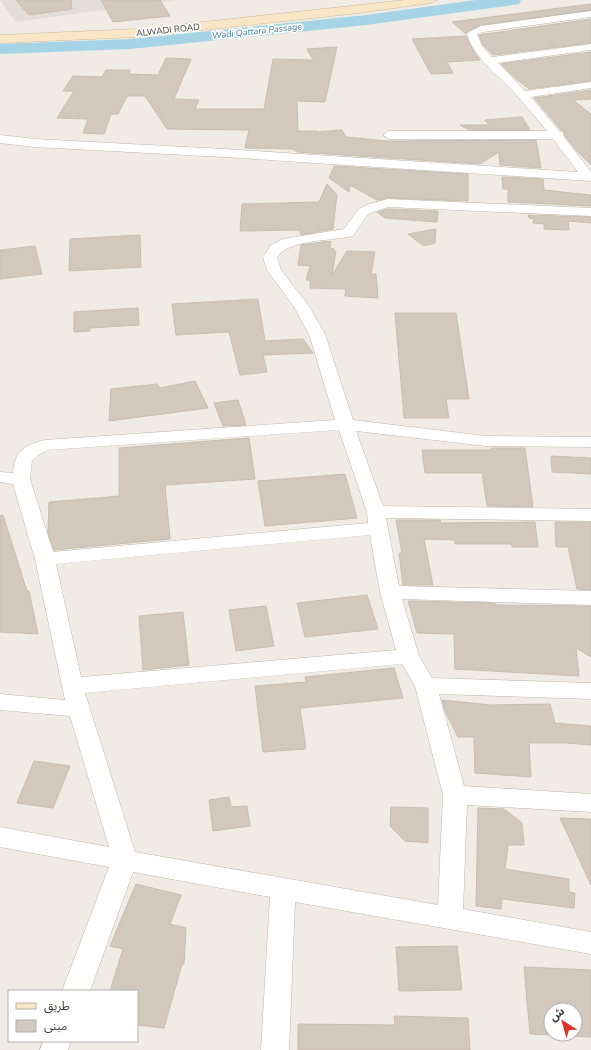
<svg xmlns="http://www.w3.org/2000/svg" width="591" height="1050" font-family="'Nunito Sans','Noto Sans Arabic',sans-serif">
	<rect width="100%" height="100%" fill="#f0ebe4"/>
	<!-- industrial -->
	<path fill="#e2ddd9" d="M0 0H175L16 22Z"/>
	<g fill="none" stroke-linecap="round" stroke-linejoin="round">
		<!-- river -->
		<path fill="#a6d4e7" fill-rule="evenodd" d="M476 0H521L519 4 513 5 366 25 130 49 0 54V44L130 39 366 15Z"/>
	</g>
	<!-- building -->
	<path fill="#d3c8be" stroke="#cabdaf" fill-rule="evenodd" d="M16 0H71L72 9 29 15Z
		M101 0H160L170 16 113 22Z
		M591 4V10L481 25 466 32V34L452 22Z
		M591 19V43L493 55 483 45 479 35Z
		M466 36 473 50 480 60 447 62 453 73 431 74 412 39Z
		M337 47 325 102 297 101 298 131H317V132L342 130 346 137 387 141 536 140 541 168 500 165 499 152 480 164 297 152 293 149 245 148 249 130 167 129 145 96H127L118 114H111L104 134 83 133 88 119 57 118 74 91H63L73 76 102 77 106 70H130L129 74 158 75 166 58 191 59 174 99 199 100 195 109H264L273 59 313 60 307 49Z
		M591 52V81L529 89 515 78 501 64Z
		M591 90V99L573 100 591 114V165L576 150 565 136 564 131 561 130 534 98Z
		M522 117 530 130H469L460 125H489L485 120Z
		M334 166 468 174V201L388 198 377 200 350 185 349 192 329 178Z
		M502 177 543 179 544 190 591 195V206L508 202V189H503Z
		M327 184 337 195 333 229 301 235 300 230 240 231 242 204 319 202Z
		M388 209 438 211 437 222 385 218 377 212Z
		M528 215 591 217V223L568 221 569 230 544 229V224L533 223 534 219 529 218Z
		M436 229 435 243 424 246 408 234Z
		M140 235 141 267 69 271 70 239Z
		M331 241 330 249 334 248 333 251H336L332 275 347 251 375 252 371 274H376L378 298 345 296 346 289 310 288V280H306L310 266 298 265 301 245Z
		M35 246 42 274 0 279V250Z
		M258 299 265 341 303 339 313 353 263 355 267 372 240 375 229 332 176 335 172 304Z
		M138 308 139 325 90 328V331L74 332V312Z
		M395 313H456L469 399H446L449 418H404Z
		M195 381 208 408 109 421 111 389 157 384 160 388Z
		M238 400 246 425 223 426 214 403Z
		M249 438 255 479 165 485 170 539 54 550 48 533 49 502 119 496V448Z
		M491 448H525L533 507 487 506 482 473H425L422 450H491Z
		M551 456 591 458V474L552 472Z
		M345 474 357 518 265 526 258 481Z
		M3 515 27 591H29L38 634 0 632V516Z
		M396 520H440L441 523 535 522 538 547H512L511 544H455V540L424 539 433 585H403L399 553H402Z
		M555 522H591V590L577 589 568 547H556Z
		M367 595 378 629 305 637 297 603Z
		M408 601 495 603V605L591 606V657L576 648 579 676 455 669 454 634 417 633Z
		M266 606 274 646 236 651 229 610Z
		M183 612 189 665 143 670 139 616Z
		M394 668 403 698 300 708 306 749 263 752 255 686 306 682 305 677Z
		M442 700 491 705 550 704 555 723 591 726V745L566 743H529L531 777 475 773 474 737H458L445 711Z
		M34 761 70 766 53 808 17 803Z
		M229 797 231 807 247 806 250 826 213 831 209 800Z
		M391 807 428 808V843L405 841 390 826Z
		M478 808 504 809 522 823 524 845H508L505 869 569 879V892L575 893 574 908 502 899 501 909 476 906Z
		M560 818 591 819V885Z
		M136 884 181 895 170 924 186 928 184 964H182L164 1028 137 1025V991H110L123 949 110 946Z
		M457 946 462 990 399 991 396 947Z
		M524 967 591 970V1037L530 1034ZM551 1010H575V1034H551Z
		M394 1016 468 1018 470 1050H298V1024L395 1025Z"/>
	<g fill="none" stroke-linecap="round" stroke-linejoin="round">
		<!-- street casing -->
		<g stroke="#bdb5ab" stroke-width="1">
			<path id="street" d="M591 11V17L483 32 477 34 482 46 492 57 591 44V50L498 63 525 91 591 82V88L531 97 560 132H563L564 137 591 172V181L224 157 35 147 0 143V135L35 139 224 149 578 172 553 139H389L383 135 389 131H547C536 118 525 104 513 91 497 74 472 56 467 33L481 26Z
				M388 199 591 208V216L388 207 368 214 353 236C332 241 289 239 277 257L281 270 309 306 325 334 353 420 486 436 591 437V447L486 446 356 431 383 506 591 509V521L386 518 399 586 591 591V605L402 599 419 656 432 678 591 683V699L439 694 464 786 591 794V812L467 805 463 909 591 932V954L295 902 289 1050H261L270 897 133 872 90 991H62L109 867 0 847V827L109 847 70 716 0 710V694L65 700 35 559 13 484 0 482V472L13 473C15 451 24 445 45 440L335 420 309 334 294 307 267 270 263 257 271 245 283 239 344 229 359 209 369 204ZM339 430 367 512 368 523 53 552 30 479 32 461 38 455 48 450ZM370 535 380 592 396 650 81 677 56 564ZM402 664 415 686 443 795 438 905 135 852 85 693Z
				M43 1041H71L68 1050H40Z"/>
		</g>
		<!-- secondary casing -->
		<g stroke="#cbb898" stroke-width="1">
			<path id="secondary" d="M406 0H437L431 3 359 13 138 37 0 43V35L138 29Z"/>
		</g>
		<!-- street -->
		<use href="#street" fill="#fff" fill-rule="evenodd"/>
		<!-- secondary -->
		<use href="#secondary" fill="#f8e6c6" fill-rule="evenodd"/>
	</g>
	<g text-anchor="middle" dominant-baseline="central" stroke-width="3.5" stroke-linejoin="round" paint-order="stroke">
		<!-- far-street labels -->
		<g font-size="9" fill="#413b35" stroke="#fff">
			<text transform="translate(168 30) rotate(-6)">ALWADI ROAD</text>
		</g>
		<!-- far-water labels -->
		<g font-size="9" font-style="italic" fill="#397b99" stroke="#fff">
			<text transform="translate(257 31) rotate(-6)">Wadi Qattara Passage</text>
		</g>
	</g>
	<!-- legend -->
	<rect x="8" y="990" width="130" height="52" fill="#ffffff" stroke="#b3b1ae"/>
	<rect x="16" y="1003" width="20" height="6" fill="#f8e6c6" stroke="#b3b1ae"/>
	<text x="44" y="1010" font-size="12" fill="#413b35">طريق</text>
	<rect x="16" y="1020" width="20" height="12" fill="#d3c8be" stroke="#b3b1ae"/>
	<text x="44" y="1030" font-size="12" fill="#413b35">مبنى</text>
	<!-- north arrow -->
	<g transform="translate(563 1022) rotate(323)"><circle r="19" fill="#ffffff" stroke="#b3b1ae"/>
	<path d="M0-3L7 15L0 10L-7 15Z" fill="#e1312a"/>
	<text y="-6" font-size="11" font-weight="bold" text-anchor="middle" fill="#413b35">ش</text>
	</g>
</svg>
